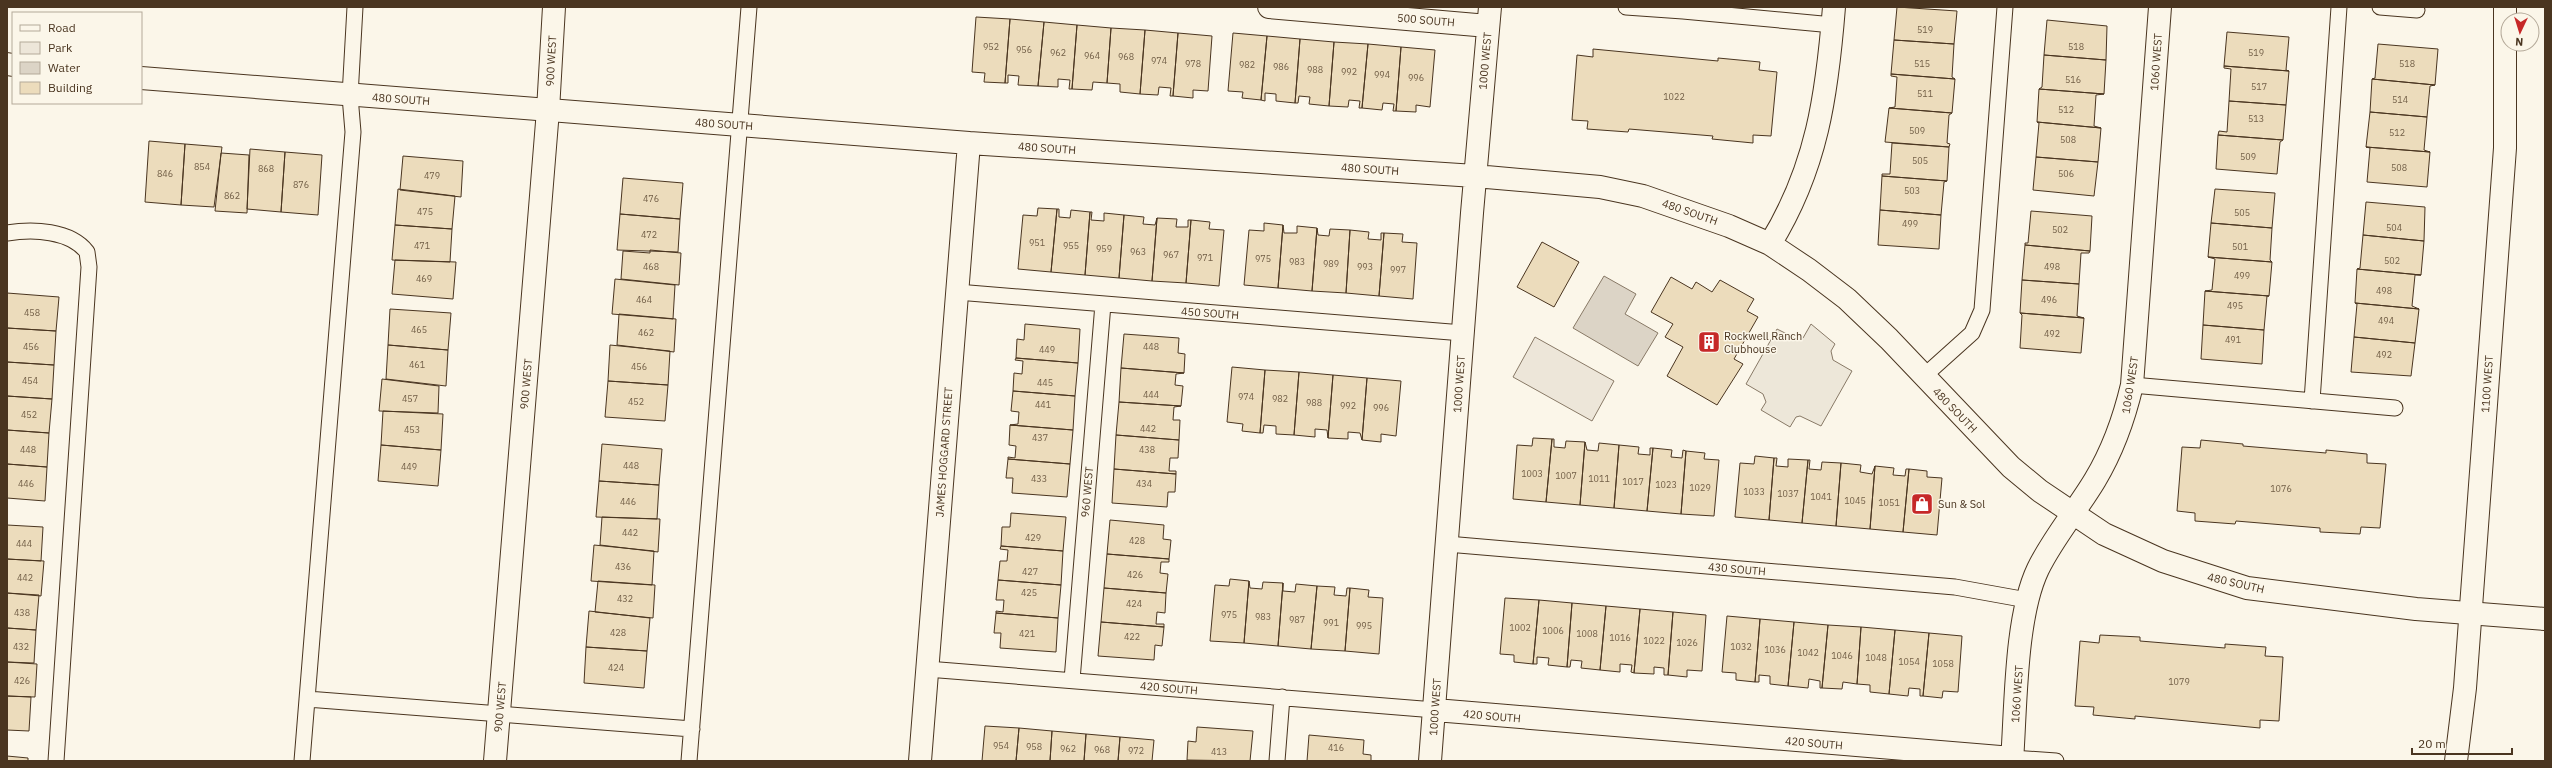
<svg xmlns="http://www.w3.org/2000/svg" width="2552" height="768" font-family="'IBM Plex Sans',sans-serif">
	<rect width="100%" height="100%" fill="#fbf6e9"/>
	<!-- green -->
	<path fill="#ede6d9" stroke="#887966" d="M1535 337 1614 381 1592 421 1513 377Z"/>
	<!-- parking -->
	<path fill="#ede7d9" stroke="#887966" d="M1811 324 1835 344 1831 351 1833 360 1852 371 1821 426 1800 416 1796 417 1790 427 1761 410 1766 402 1763 394 1746 384 1777 329 1799 340 1803 338Z"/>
	<!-- water -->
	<path fill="#dcd4c6" stroke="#887966" d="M1604 276 1636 294 1625 314 1658 333 1638 366 1573 328Z"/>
	<!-- building -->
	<path fill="#ecdcbc" stroke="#4a3520" d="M1897 7 1957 11 1954 44 1894 40Z
		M976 17 1010 19 1005 83 984 82 985 73 972 72Z
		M1010 19 1044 22 1038 86 1018 85 1019 76 1008 75V83H1005Z
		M2047 20 2107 26 2106 60 2044 55Z
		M1044 22 1077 25 1072 89H1069L1070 80 1058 79V87L1038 86Z
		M1077 25 1111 28 1107 83 1093 82 1092 90 1072 89Z
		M1111 28 1145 30 1140 94 1120 92V84L1107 83Z
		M1145 30 1178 33 1173 96H1170L1171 88 1159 87 1158 95 1140 94Z
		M2227 32 2289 37 2286 70 2289 71 2224 66Z
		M1178 33 1212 36 1208 91 1193 90V98L1173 96Z
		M1233 33 1267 36 1261 100 1242 98 1243 92 1228 91Z
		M1267 36 1300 39 1295 103 1276 101V94L1265 93V101L1261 100Z
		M1300 39 1334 42 1329 106 1309 104 1310 97 1299 96 1298 103H1295Z
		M1894 40 1954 44 1952 77 1955 79 1891 74Z
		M1334 42 1368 44 1362 108H1359L1360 101 1349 100 1348 107 1329 106Z
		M1368 44 1401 47 1396 111H1393L1394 104 1383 103 1382 110 1362 108Z
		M2378 44 2438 49 2435 85 2372 79 2375 78Z
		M1401 47 1435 50 1430 107 1416 105V112L1396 111Z
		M1593 49 1718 61V58L1760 62 1759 70 1777 72 1771 136 1753 135V143L1712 139 1713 136 1629 129 1628 132 1587 129 1588 121 1572 120 1577 55 1593 57Z
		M2044 55 2106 60 2104 94 2039 89 2042 87Z
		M2224 66 2289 71 2286 105 2229 101 2231 69 2224 68Z
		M1891 74 1955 79 1952 113 1889 108 1895 107 1897 77 1891 76Z
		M2372 79 2435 85 2430 86 2427 117 2370 112Z
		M2039 89 2104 94 2096 95 2094 126 2101 128 2037 122Z
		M2229 101 2286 105 2283 140 2218 135 2219 131 2227 132Z
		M1889 108 1952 113 1949 115 1947 143 1950 144 1949 147 1885 142Z
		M2370 112 2427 117 2424 150 2430 152 2366 147Z
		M2037 122 2101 128 2098 162 2036 157 2039 123Z
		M2218 135 2283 140 2280 142 2277 174 2216 169Z
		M149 141 185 144 181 205 145 202Z
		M1892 143 1949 147 1947 181 1882 176V174H1890Z
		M185 144 222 147 214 207 181 205Z
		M2366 147 2430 152 2427 187 2367 182 2370 148Z
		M250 149 285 152 281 212 247 209Z
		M285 152 322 155 318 215 281 212Z
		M221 153 249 155 247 213 215 211Z
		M403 156 463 161 461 197 400 190Z
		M2036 157 2098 162 2094 196 2033 190Z
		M1882 176 1947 181 1944 182 1941 215 1880 210Z
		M623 178 683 183 680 219 620 214Z
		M398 189 455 196 452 229 395 225Z
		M2215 189 2275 193 2272 228 2211 223Z
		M2366 202 2425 207 2424 241 2363 235Z
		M1038 208 1057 209 1051 272 1018 269 1023 215 1037 216Z
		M1057 209H1059V217L1070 218 1071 210 1090 212 1085 275 1051 272Z
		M1880 210 1941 215 1939 249 1878 245Z
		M2031 211 2092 216 2090 251 2025 245V243H2028Z
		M1090 212H1092L1091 220 1104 221V213L1124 215 1119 278 1085 275Z
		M620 214 680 219 678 252 617 250Z
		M1124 215 1144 217 1143 224 1155 225 1157 218 1152 281 1119 278Z
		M1157 218 1177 219 1176 227H1188V220H1191L1186 283 1152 281Z
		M1191 220 1210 222 1209 229 1224 230 1219 286 1186 283Z
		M1264 223 1283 225 1278 288 1244 285 1249 230 1264 231Z
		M2211 223 2272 228 2270 260 2272 262 2208 257Z
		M395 225 452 229 450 262 392 260Z
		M1283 225 1284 233H1297V226L1317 228 1312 291 1278 288Z
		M1317 228 1318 235 1329 236 1330 229 1350 230 1346 293 1312 291Z
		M1350 230 1369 232 1368 239 1381 240V233H1384L1379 296 1346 293Z
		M1384 233 1403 234 1402 242 1417 243 1413 299 1379 296Z
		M2363 235 2424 241 2421 275 2357 269 2360 268Z
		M1542 242 1579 262 1554 307 1517 287Z
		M2025 245 2090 251 2089 253H2081L2079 284 2022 280Z
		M650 250 681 253 679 285 621 279 623 251 650 253Z
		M2208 257 2272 262 2269 296 2205 291 2212 290 2215 259Z
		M395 260 456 262 453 299 392 294Z
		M2357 269 2421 275H2415L2412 306 2419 309 2355 303Z
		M1671 277 1692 289 1696 282 1712 292 1720 280 1754 299 1747 311 1758 317 1734 359 1743 364 1717 405 1667 376 1683 347 1665 337 1673 324 1651 312Z
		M615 279 675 285 673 319 612 314Z
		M2022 280 2079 284 2077 316 2084 318 2020 313Z
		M2205 291 2269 296H2267L2264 330 2203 325Z
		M7 293 59 297 56 331 7 328Z
		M2355 303 2419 309 2415 343 2354 337 2357 304Z
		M390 309 451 313 448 350 388 345Z
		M2020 313 2084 318 2081 353 2020 348 2022 315Z
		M619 314 676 319 674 352 617 345Z
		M1025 324 1080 329 1078 363 1016 358 1017 339 1024 340Z
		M2203 325 2264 330 2262 364 2201 359Z
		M7 328 56 331 54 365 7 362Z
		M1124 334 1179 338 1178 353 1185 354 1184 373 1121 368Z
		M2354 337 2415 343 2411 376 2351 372Z
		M388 345 448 350 446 386 386 379Z
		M610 345 670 351 668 385 608 381Z
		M1016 358 1078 363 1075 396 1013 391 1014 373 1022 374 1023 361 1015 360Z
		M7 362 54 365 52 399 7 396Z
		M1232 367 1265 370 1260 433 1242 431 1243 424 1227 422Z
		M1121 368 1184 373 1176 374 1175 385 1183 386 1181 406 1119 402Z
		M1265 370 1299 372 1294 435 1276 434V426L1264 425 1263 433H1260Z
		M1299 372 1333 375 1328 438 1327 430 1315 429V437L1294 435Z
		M1333 375 1367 378 1362 440 1360 433 1348 432V439L1328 438Z
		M1367 378 1401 381 1396 436 1381 434V442L1362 440Z
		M382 379 439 386 438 413 379 411Z
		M608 381 668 385 665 421 605 417Z
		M1013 391 1075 396 1073 430 1010 425 1018 424 1019 412 1011 411Z
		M7 396 52 399 49 433 7 430Z
		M1119 402 1181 406 1174 407 1173 420H1180L1179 440 1116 435Z
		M383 411 443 414 441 450 381 445Z
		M1010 425 1073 430 1070 464 1008 459V457L1015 458 1016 446 1009 445Z
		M7 430 49 433 47 467 7 464Z
		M1116 435 1179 440 1178 458H1170L1169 471H1176V474L1114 469Z
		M1533 438 1552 439 1546 502 1513 499 1517 445 1532 446Z
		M1552 439H1554V447L1565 448 1566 441 1585 442 1580 505 1546 502Z
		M2201 440 2243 444V446L2326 453V450L2367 454V463L2386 464 2380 528 2361 527 2360 534 2320 532V528L2236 521 2235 524 2195 521V513L2177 511 2182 447 2200 448Z
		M1585 442 1587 450 1598 451 1599 443 1619 445 1614 508 1580 505Z
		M602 444 662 449 659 485 599 481Z
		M381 445 441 450 438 486 378 481Z
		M1619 445 1639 447 1638 454 1650 455V448H1653L1647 511 1614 508Z
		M1653 448 1672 450 1671 457 1682 458 1683 450 1686 451 1681 514 1647 511Z
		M1686 451 1705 453 1704 459 1719 460 1714 516 1681 514Z
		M1755 456 1774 458 1769 520 1735 517 1740 463 1754 464Z
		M1774 458H1777L1776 466 1788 467V459L1808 460 1802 523 1769 520Z
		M1008 459 1070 464 1067 497 1012 493 1013 478H1006Z
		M1808 460H1810L1809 469 1821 470 1822 462 1841 463 1836 526 1802 523Z
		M1841 463 1861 465 1860 472 1872 474 1875 466 1870 529 1836 526Z
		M7 464 47 467 45 501 7 498Z
		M1875 466 1894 468 1893 475 1905 476 1906 469H1909L1903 532 1870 529Z
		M1114 469 1176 474 1175 492H1168L1167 507 1112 503Z
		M1909 469 1927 471V477L1942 478 1937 535 1903 532Z
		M599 481 659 485 657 519 596 517Z
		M1011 513 1066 517 1063 551 1001 546 1002 527H1010Z
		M602 517 660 519 658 552 600 545Z
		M1110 520 1164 525 1163 539 1171 540 1169 559 1107 554Z
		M7 525 43 527 41 561 7 559Z
		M594 545 654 551 652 585 591 581Z
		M1001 546 1063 551 1061 585 998 580 1000 561H1007L1008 550 1000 549Z
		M1107 554 1169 559V562H1161L1160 573 1168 574 1166 593 1104 588Z
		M7 559 44 561 41 596 7 593Z
		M1230 579 1249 581 1244 643 1210 641 1215 585 1229 586Z
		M998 580 1061 585 1058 618 996 613V611L1003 612 1004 600H996Z
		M598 581 655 585 653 618 595 612Z
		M1249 581 1250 588 1262 589 1263 582 1283 583 1278 646 1244 643Z
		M1283 583V591L1295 592 1296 584 1317 586 1311 649 1278 646Z
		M1317 586 1335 587 1334 595 1346 596 1347 588H1350L1345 651 1311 649Z
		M1104 588 1166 593 1165 613 1157 612 1156 624H1164V627L1101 622Z
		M1350 588 1369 590 1368 597 1383 598 1379 654 1345 651Z
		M7 593 39 595 36 630 7 628Z
		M1505 598 1539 600 1533 664 1514 662V655L1500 654Z
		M1539 600 1572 603 1567 667 1548 665 1549 658 1537 657V664H1533Z
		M1572 603 1606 606 1600 670 1581 668 1582 661 1571 660 1570 667H1567Z
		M1606 606 1640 609 1634 673 1631 672 1632 665 1620 664V672L1600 670Z
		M1640 609 1673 612 1668 675H1664V668L1654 667V674L1634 673Z
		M589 611 650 618 647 651 586 647Z
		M1673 612 1706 615 1702 671 1687 670V677L1668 675Z
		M996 613 1058 618 1056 652 1000 648 1001 633H994Z
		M1727 616 1760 619 1755 682 1736 680V673L1722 672Z
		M1760 619 1794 622 1788 686 1770 684V676L1759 675V682H1755Z
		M1101 622 1164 627 1162 646 1155 645 1154 660 1098 656Z
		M1794 622 1828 625 1822 688H1820V681L1809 679 1808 688 1788 686Z
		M1828 625 1861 627 1857 684 1843 682 1842 689 1822 688Z
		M1861 627 1895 630 1889 694 1870 692V685L1857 684Z
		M7 628 36 630 34 663 7 662Z
		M1895 630 1929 633 1923 696H1920V689L1909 688 1908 696 1889 694Z
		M1929 633 1962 636 1958 692 1943 691 1942 698 1923 696Z
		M2100 635 2140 637V641L2225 648V644L2266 647 2265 656 2283 657 2279 721 2260 720V728L2135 716V719L2093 715 2094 707 2075 706 2080 641 2099 643Z
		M586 647 647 651 644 688 584 683Z
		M7 662 37 664 35 697 7 696Z
		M7 696 31 697 29 731 7 730Z
		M985 726 1019 728 1016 761H982Z
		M1197 727 1253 731 1250 761 1187 760 1188 741 1196 742Z
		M1019 728 1052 731 1050 761H1016Z
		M1052 731 1086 734 1084 761H1050Z
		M1086 734 1120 737 1118 761H1084Z
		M1309 735 1364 740 1363 754 1371 755V761H1307Z
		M1120 737 1154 740 1152 761H1118Z
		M7 756 28 758V761H7Z"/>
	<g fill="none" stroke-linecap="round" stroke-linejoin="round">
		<!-- lane casing -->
		<g stroke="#4a3520" stroke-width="17">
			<path id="lane" d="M1626 7 1683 11
				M1683 7V11L1833 25
				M2380 7 2417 10
				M7 233C33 229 70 230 87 252L89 267 56 761
				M957 292 1463 333
				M1923 377 1972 333 1982 310 2005 7
				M2132 385 2395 408
				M2312 401 2339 7
				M1447 544 1955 587 2027 600
				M927 669 1435 710
				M1072 680 1103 304
				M307 699 692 729
				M2012 758 2056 761
				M302 761 353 132 350 96 355 7
				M689 761 749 7
				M1277 761 1282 697"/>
		</g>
		<!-- street casing -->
		<g stroke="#4a3520" stroke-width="24">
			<path id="street" d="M1269 7 1488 26
				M7 64 13 65
				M141 78 969 143 1475 176 1600 187 1643 196 1729 226 1770 244 1809 270 1847 299 1889 339 2011 467 2040 491 2104 534 2163 561 2247 588 2416 609 2545 619
				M1770 244C1817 168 1827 95 1834 7
				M1435 710 2012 758
				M920 761 969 143
				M1430 761 1472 213 1490 7
				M2012 761C2016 707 2015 617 2038 569 2053 538 2077 510 2095 480 2113 450 2124 419 2132 385L2160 7"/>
		</g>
		<!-- secondary casing -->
		<g stroke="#4a3520" stroke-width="24">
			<path id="secondary" d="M495 761 548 110 554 7
				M2456 761 2465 688 2505 148V7"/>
		</g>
		<!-- lane -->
		<use href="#lane" stroke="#fbf6e9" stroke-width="15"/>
		<!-- street -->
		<use href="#street" stroke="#fbf6e9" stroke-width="22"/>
		<!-- secondary -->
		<use href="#secondary" stroke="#fbf6e9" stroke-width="22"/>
	</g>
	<!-- icons -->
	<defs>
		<g id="building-square" transform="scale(1.15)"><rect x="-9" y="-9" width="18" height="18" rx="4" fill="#c62828" stroke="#fbf6e9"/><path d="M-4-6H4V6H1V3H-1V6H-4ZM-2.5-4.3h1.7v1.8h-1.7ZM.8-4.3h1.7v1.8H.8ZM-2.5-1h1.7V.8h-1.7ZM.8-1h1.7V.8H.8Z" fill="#fff"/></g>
		<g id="shop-square" transform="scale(1.15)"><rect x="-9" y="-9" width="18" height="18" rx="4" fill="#c62828" stroke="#fbf6e9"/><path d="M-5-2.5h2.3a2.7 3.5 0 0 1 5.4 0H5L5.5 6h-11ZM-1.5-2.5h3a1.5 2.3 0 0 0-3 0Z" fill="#fff"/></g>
	</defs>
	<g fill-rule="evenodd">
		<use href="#building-square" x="1709" y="342"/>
		<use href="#shop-square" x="1922" y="504"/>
	</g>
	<g text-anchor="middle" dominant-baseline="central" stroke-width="3" stroke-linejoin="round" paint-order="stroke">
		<!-- number labels -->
		<g font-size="9" fill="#725f47">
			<text x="1925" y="29">519</text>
			<text x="991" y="46">952</text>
			<text x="2076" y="46">518</text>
			<text x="1024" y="49">956</text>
			<text x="1058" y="52">962</text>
			<text x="2256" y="52">519</text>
			<text x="1092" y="55">964</text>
			<text x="1126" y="56">968</text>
			<text x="1159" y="60">974</text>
			<text x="1193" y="63">978</text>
			<text x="1922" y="63">515</text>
			<text x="2407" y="63">518</text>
			<text x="1247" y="64">982</text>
			<text x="1281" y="66">986</text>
			<text x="1315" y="69">988</text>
			<text x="1349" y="71">992</text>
			<text x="1382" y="74">994</text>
			<text x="1416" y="77">996</text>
			<text x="2073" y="79">516</text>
			<text x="2259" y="86">517</text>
			<text x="1925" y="93">511</text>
			<text x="1674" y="96">1022</text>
			<text x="2400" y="99">514</text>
			<text x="2066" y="109">512</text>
			<text x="2256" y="118">513</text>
			<text x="1917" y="130">509</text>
			<text x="2397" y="132">512</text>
			<text x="2068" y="139">508</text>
			<text x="2248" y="156">509</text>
			<text x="1920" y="160">505</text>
			<text x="202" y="166">854</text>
			<text x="2399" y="167">508</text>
			<text x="266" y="168">868</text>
			<text x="165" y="173">846</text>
			<text x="2066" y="173">506</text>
			<text x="432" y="175">479</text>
			<text x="301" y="184">876</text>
			<text x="1912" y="190">503</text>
			<text x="232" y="195">862</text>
			<text x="651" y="198">476</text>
			<text x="425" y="211">475</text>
			<text x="2242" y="212">505</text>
			<text x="1910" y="223">499</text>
			<text x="2394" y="227">504</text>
			<text x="2060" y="229">502</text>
			<text x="649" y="234">472</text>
			<text x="1037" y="242">951</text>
			<text x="422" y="245">471</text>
			<text x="1071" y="245">955</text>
			<text x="2240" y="246">501</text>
			<text x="1104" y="248">959</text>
			<text x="1138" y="251">963</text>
			<text x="1171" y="254">967</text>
			<text x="1205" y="257">971</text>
			<text x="1263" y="258">975</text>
			<text x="2392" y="260">502</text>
			<text x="1297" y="261">983</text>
			<text x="1331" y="263">989</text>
			<text x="651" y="266">468</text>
			<text x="1365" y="266">993</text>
			<text x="2052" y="266">498</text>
			<text x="1398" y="269">997</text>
			<text x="2242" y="275">499</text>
			<text x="424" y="278">469</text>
			<text x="2384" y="290">498</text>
			<text x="644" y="299">464</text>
			<text x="2049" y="299">496</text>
			<text x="2235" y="305">495</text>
			<text x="32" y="312">458</text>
			<text x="2386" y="320">494</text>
			<text x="419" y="329">465</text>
			<text x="646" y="332">462</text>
			<text x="2052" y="333">492</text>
			<text x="2233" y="339">491</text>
			<text x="31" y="346">456</text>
			<text x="1151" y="346">448</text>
			<text x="1047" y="349">449</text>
			<text x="2384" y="354">492</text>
			<text x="417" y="364">461</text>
			<text x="639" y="366">456</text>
			<text x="30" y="380">454</text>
			<text x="1045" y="382">445</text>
			<text x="1151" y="394">444</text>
			<text x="1246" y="396">974</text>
			<text x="410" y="398">457</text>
			<text x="1280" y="398">982</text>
			<text x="636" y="401">452</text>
			<text x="1314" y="402">988</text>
			<text x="1043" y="404">441</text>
			<text x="1348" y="405">992</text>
			<text x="1381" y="407">996</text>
			<text x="29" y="414">452</text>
			<text x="1148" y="428">442</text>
			<text x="412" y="429">453</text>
			<text x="1040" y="437">437</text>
			<text x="28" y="449">448</text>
			<text x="1147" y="449">438</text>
			<text x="631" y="465">448</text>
			<text x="409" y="466">449</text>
			<text x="1532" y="473">1003</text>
			<text x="1566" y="475">1007</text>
			<text x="1039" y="478">433</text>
			<text x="1599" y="478">1011</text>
			<text x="1633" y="481">1017</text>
			<text x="26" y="483">446</text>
			<text x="1144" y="483">434</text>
			<text x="1666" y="484">1023</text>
			<text x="1700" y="487">1029</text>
			<text x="2281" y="488">1076</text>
			<text x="1754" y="491">1033</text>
			<text x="1788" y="493">1037</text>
			<text x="1821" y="496">1041</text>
			<text x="1855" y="500">1045</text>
			<text x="628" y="501">446</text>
			<text x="1889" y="502">1051</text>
			<text x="630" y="532">442</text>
			<text x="1033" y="537">429</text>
			<text x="1137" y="540">428</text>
			<text x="24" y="543">444</text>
			<text x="623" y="566">436</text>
			<text x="1030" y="571">427</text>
			<text x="1135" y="574">426</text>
			<text x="25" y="577">442</text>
			<text x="1029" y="592">425</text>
			<text x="625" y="598">432</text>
			<text x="1134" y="603">424</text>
			<text x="22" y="612">438</text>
			<text x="1229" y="614">975</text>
			<text x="1263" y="616">983</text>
			<text x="1297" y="619">987</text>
			<text x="1331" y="622">991</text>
			<text x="1364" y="625">995</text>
			<text x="1520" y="627">1002</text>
			<text x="1553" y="630">1006</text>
			<text x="618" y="632">428</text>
			<text x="1027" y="633">421</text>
			<text x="1587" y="633">1008</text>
			<text x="1132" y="636">422</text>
			<text x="1620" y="637">1016</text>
			<text x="1654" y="640">1022</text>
			<text x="1687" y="642">1026</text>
			<text x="21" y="646">432</text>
			<text x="1741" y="646">1032</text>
			<text x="1775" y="649">1036</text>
			<text x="1808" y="652">1042</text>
			<text x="1842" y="655">1046</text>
			<text x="1876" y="657">1048</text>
			<text x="1909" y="661">1054</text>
			<text x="1943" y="663">1058</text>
			<text x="616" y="667">424</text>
			<text x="22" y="680">426</text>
			<text x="2179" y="681">1079</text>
			<text x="1001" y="745">954</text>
			<text x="1034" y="746">958</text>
			<text x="1336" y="747">416</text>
			<text x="1068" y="748">962</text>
			<text x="1102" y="749">968</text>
			<text x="1136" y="750">972</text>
			<text x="1219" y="751">413</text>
		</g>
		<!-- street labels -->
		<g font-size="11" fill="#4a3520" stroke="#fbf6e9">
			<text transform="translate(1426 20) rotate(5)">500 SOUTH</text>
			<text transform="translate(551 61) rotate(-87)">900 WEST</text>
			<text transform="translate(1485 61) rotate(-85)">1000 WEST</text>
			<text transform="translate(2156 62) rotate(-86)">1060 WEST</text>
			<text transform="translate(401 99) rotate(4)">480 SOUTH</text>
			<text transform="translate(724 124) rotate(4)">480 SOUTH</text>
			<text transform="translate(1047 148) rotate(4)">480 SOUTH</text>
			<text transform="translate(1370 169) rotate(4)">480 SOUTH</text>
			<text transform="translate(1690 212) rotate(19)">480 SOUTH</text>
			<text transform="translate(1210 313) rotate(4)">450 SOUTH</text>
			<text transform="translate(526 384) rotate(-85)">900 WEST</text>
			<text transform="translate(1459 384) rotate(-86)">1000 WEST</text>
			<text transform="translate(2487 384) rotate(-86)">1100 WEST</text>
			<text transform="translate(2130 385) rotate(-81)">1060 WEST</text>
			<text transform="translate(1955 410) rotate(46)">480 SOUTH</text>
			<text transform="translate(944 452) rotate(-86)">JAMES HOGGARD STREET</text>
			<text transform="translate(1087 492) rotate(-85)">960 WEST</text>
			<text transform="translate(1737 569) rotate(5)">430 SOUTH</text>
			<text transform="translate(2236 583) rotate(13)">480 SOUTH</text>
			<text transform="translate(1169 688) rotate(5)">420 SOUTH</text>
			<text transform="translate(2017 694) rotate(-86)">1060 WEST</text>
			<text transform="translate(500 707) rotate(-85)">900 WEST</text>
			<text transform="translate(1435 707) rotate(-86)">1000 WEST</text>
			<text transform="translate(1492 716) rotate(5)">420 SOUTH</text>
			<text transform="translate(1814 743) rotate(5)">420 SOUTH</text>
		</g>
		<!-- poi labels -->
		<g font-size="11" fill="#4a3520" stroke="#fbf6e9" text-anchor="start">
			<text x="1724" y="336">Rockwell Ranch<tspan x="1724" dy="13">Clubhouse</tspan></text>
			<text x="1938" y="504">Sun &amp; Sol</text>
		</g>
	</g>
	<!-- border -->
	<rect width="2552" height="768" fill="none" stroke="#4a3520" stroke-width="16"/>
	<!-- legend -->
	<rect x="12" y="12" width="130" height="92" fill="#fbf6e9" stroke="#b4a999"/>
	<rect x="20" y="25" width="20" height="6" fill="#fbf6e9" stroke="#b4a999"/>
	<text x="48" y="32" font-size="12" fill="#4a3520">Road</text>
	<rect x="20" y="42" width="20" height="12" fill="#ede6d9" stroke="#b4a999"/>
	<text x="48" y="52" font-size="12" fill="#4a3520">Park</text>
	<rect x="20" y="62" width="20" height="12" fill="#dcd4c6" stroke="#b4a999"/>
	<text x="48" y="72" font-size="12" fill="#4a3520">Water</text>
	<rect x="20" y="82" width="20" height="12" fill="#ecdcbc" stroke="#b4a999"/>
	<text x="48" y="92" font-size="12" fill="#4a3520">Building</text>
	<!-- north arrow -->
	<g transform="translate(2520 32) rotate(184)"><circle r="19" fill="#fbf6e9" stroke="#b4a999"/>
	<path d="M0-3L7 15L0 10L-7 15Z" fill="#c62828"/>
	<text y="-6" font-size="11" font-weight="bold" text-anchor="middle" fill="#4a3520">N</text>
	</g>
	<!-- scale -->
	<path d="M2412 748v6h100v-6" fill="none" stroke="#4a3520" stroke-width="2"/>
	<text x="2418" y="748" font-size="12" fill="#4a3520" stroke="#fbf6e9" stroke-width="3" paint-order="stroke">20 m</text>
</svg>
